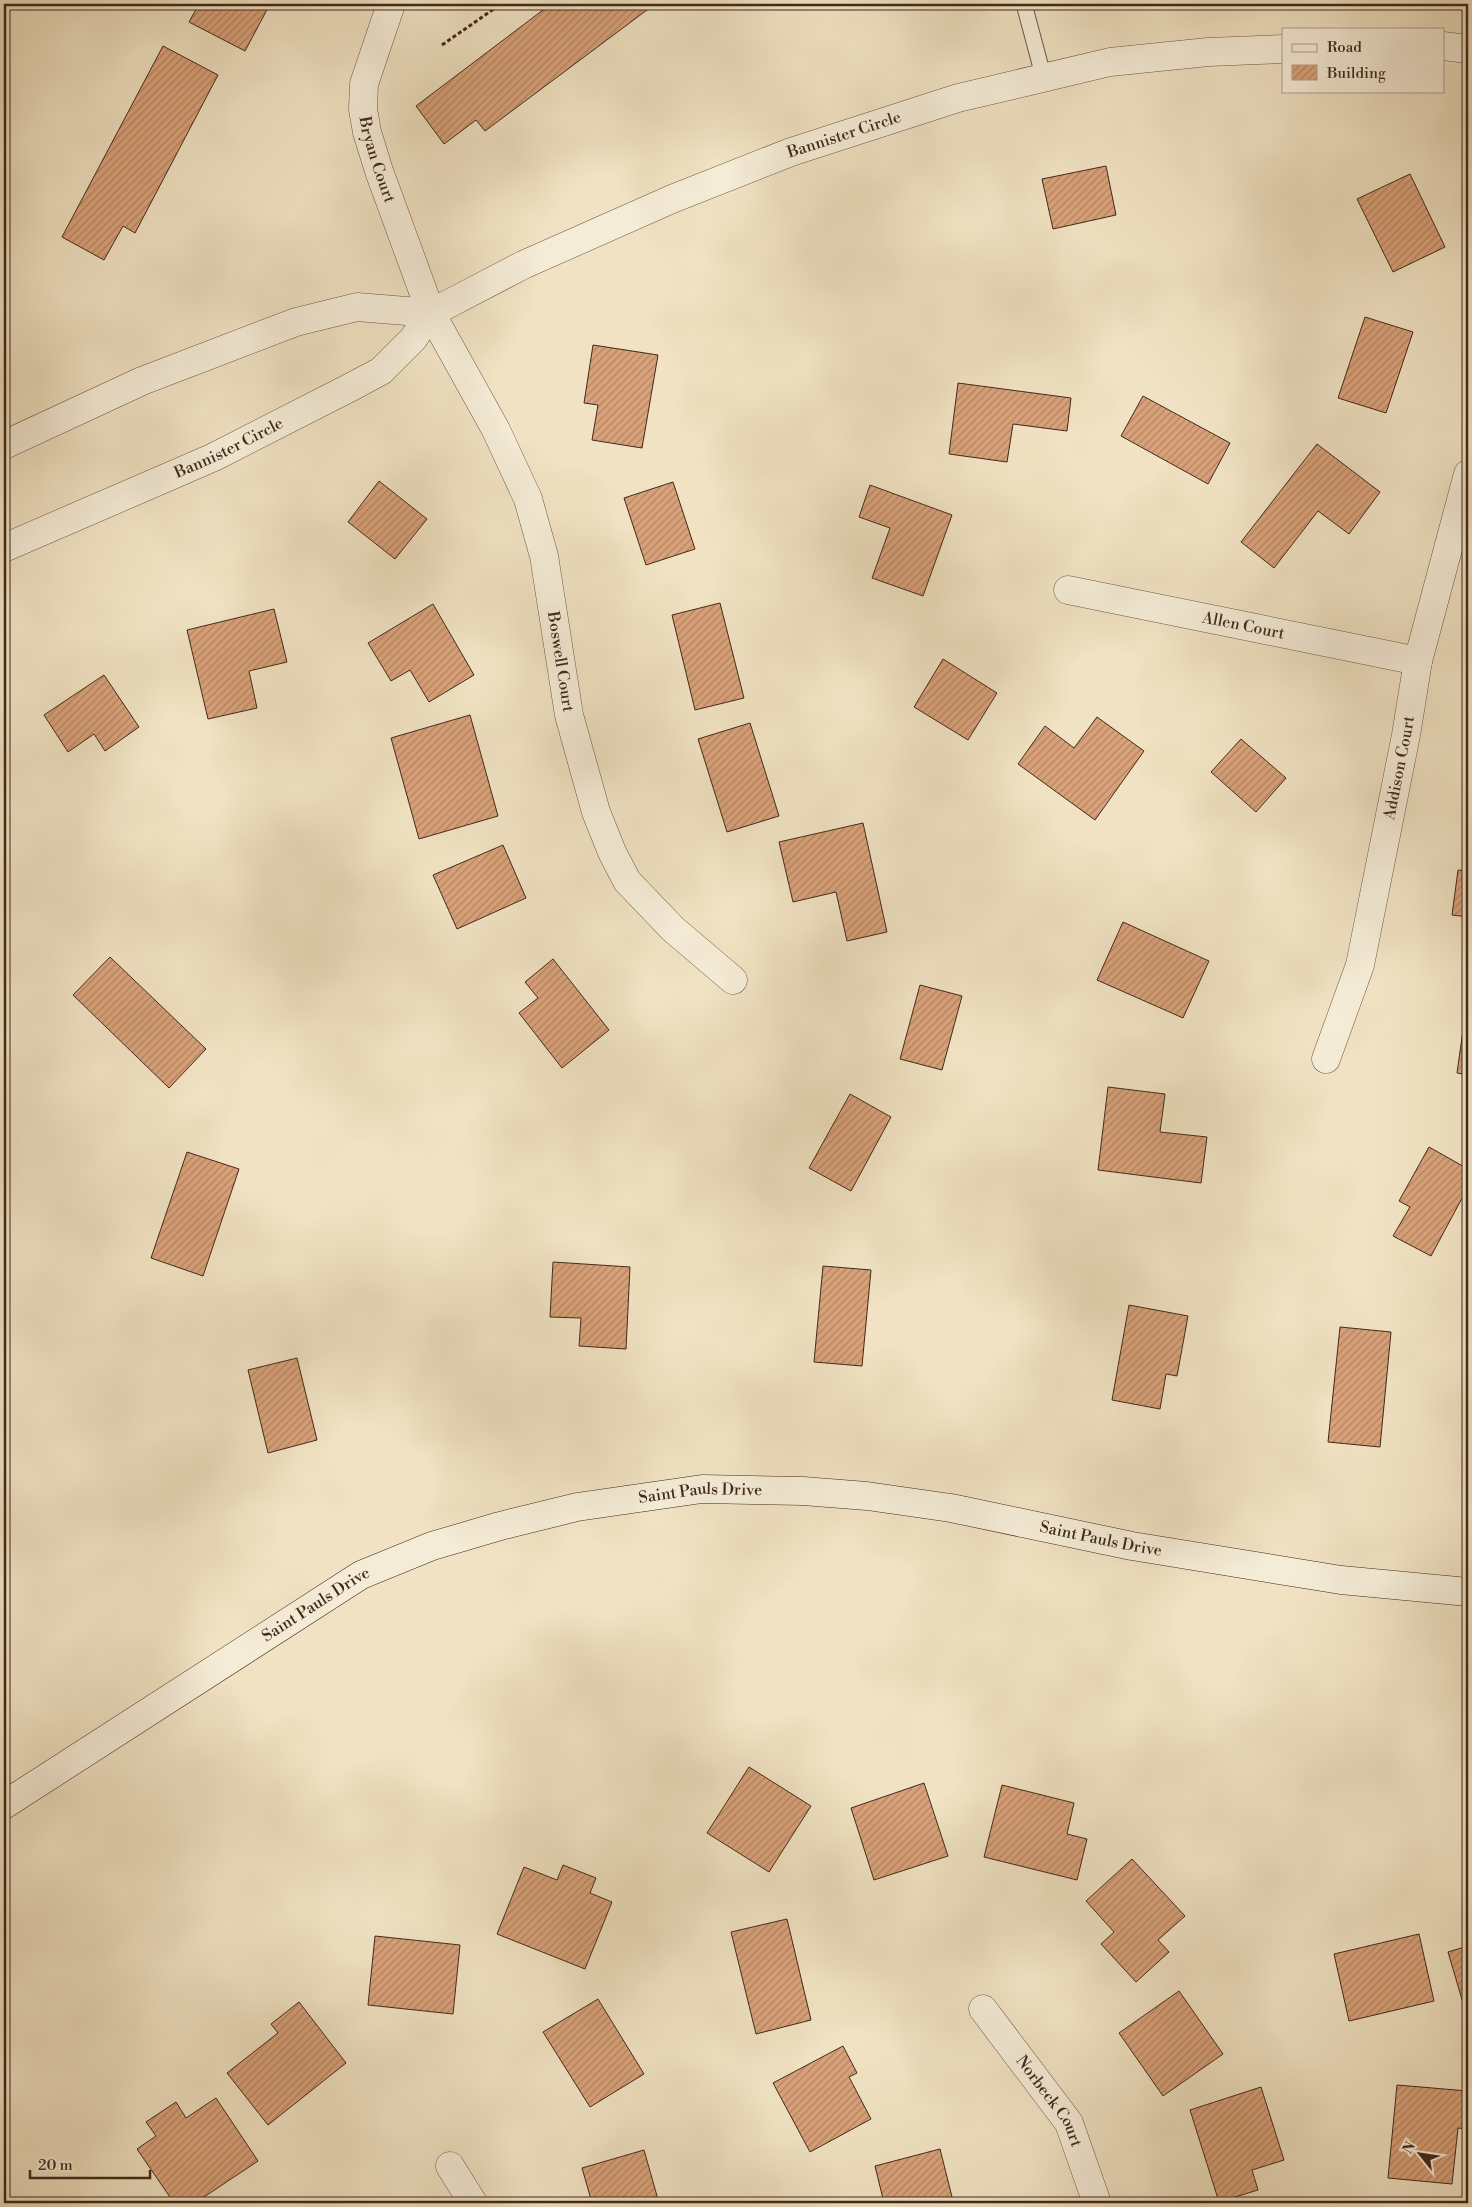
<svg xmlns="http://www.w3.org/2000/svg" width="1472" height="2207" font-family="'Libre Bodoni',serif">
	<defs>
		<pattern id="building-hatch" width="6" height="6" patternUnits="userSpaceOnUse" patternTransform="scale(1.25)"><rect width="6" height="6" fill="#daa27a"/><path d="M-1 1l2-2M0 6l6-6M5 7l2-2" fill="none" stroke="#b28463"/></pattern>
	</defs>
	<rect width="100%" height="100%" fill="#f0e2c2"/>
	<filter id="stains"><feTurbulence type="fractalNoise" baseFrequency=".004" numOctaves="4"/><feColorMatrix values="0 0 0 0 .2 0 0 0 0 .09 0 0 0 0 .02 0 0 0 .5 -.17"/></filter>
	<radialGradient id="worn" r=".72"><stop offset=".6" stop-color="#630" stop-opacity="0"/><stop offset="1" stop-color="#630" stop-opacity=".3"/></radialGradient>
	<!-- building -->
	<path fill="url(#building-hatch)" stroke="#41291b" d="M199 4H270L245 51 189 22Z
		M551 4H655L485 131 476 120 444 144 416 106Z
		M163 46 218 75 135 233 123 226 104 260 62 237Z
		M1106 166 1116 215 1053 229 1042 179Z
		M1410 174 1445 247 1393 272 1357 199Z
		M1365 317 1413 332 1386 413 1338 398Z
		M593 345 658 355 642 448 592 440 598 405 584 403Z
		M958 383 1071 398 1067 431 1013 424 1007 462 949 454Z
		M1143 396 1230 443 1208 484 1121 436Z
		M1317 444 1380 492 1349 534 1318 511 1274 568 1241 542Z
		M379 481 427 519 395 559 348 522Z
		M673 482 695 549 646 565 624 498Z
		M870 485 952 515 923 596 872 578 890 528 859 517Z
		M720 603 744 698 695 710 672 615Z
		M433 604 474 675 429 702 410 670 391 681 368 643Z
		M274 609 287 662 249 671 257 708 208 719 187 630Z
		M943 659 997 693 968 740 914 707Z
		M104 675 139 727 105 751 94 734 68 752 44 715Z
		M470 715 498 816 419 839 391 738Z
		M1097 717 1144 751 1095 820 1018 764 1045 726 1074 748Z
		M750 723 779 816 727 832 698 739Z
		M1241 739 1286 778 1256 812 1211 772Z
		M863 823 887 932 847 941 836 892 793 902 779 842Z
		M503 845 526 898 457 929 433 875Z
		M1458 870 1468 871V917L1452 915Z
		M1123 922 1209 961 1183 1018 1097 980Z
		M110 957 206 1049 169 1088 73 995Z
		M553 959 609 1030 562 1068 519 1013 538 998 525 982Z
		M920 985 962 996 942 1070 900 1059Z
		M1466 1009 1468 1010V1075L1457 1073Z
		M1108 1087 1165 1094 1160 1132 1207 1137 1201 1183 1098 1170Z
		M850 1094 891 1117 851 1191 809 1168Z
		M1429 1147 1468 1169V1187L1431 1256 1393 1236 1410 1207 1399 1201Z
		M187 1152 239 1169 203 1276 151 1258Z
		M553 1262 630 1267 626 1349 579 1346 581 1318 550 1317Z
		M823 1266 871 1270 862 1366 814 1362Z
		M1129 1305 1188 1316 1177 1376 1166 1374 1160 1409 1112 1400Z
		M1340 1327 1391 1332 1380 1447 1328 1442Z
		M297 1358 317 1440 268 1453 248 1370Z
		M749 1767 811 1806 769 1872 707 1833Z
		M924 1783 948 1856 874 1880 851 1808Z
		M1002 1785 1074 1803 1067 1834 1087 1839 1077 1880 984 1857Z
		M1132 1859 1185 1916 1158 1940 1169 1952 1136 1982 1101 1944 1114 1932 1086 1901Z
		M563 1865 596 1878 590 1893 612 1902 585 1969 497 1934 524 1867 557 1880Z
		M787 1919 811 2020 756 2034 731 1932Z
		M1419 1934 1434 2001 1349 2021 1334 1954Z
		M375 1936 460 1945 453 2014 368 2005Z
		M1468 1946V2012L1466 2013 1448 1952Z
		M1179 1991 1223 2054 1163 2096 1119 2033Z
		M598 1999 644 2074 590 2107 543 2032Z
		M299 2002 346 2063 268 2125 227 2073 278 2033 271 2024Z
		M843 2046 857 2073 849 2077 871 2119 810 2152 773 2083Z
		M1397 2085 1468 2091V2129L1458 2128 1452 2184 1388 2178Z
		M1261 2087 1284 2160 1252 2170 1258 2190 1219 2202 1190 2110Z
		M216 2098 258 2161 195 2203H174L137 2149 156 2136 146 2122 176 2102 186 2118Z
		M940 2149 953 2201 965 2198 967 2203H884L875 2166Z
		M644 2150 659 2203H592L582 2168Z"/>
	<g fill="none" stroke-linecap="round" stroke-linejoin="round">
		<!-- lane casing -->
		<g stroke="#6d5745" stroke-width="17">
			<path id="lane" d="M1024 4 1044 79"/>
		</g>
		<!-- street casing -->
		<g stroke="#6d5745" stroke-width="29">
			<g id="street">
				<path id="s1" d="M391 4 364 84 363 109 367 132 379 171 431 313 496 430 528 499 544 556 569 715 596 812 612 852 627 881 673 929 733 980"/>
				<path d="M1443 46 1468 49"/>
				<path d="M4 445 142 381 296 322 357 307 431 313"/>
				<path id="s2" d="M4 548 214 457 353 386 381 371 413 339 431 313 523 265 672 199 791 152 958 98 1110 62 1208 52 1283 49"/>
				<path id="s3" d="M1068 590 1418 661"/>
				<path id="s4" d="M1326 1059 1360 965 1406 735 1418 661 1468 474"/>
				<path id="s5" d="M983 2009 1069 2123 1097 2203"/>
				<path d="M450 2166 473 2203"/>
			</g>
		</g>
		<!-- secondary casing -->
		<g stroke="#41291b" stroke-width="29">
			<g id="secondary">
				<path id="s6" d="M4 1805 361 1575 432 1546 500 1526 577 1507 702 1489 803 1491 867 1496 951 1508 1132 1546 1341 1580 1468 1592"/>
			</g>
		</g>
		<!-- path -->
		<path stroke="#41291b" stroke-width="3" stroke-dasharray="4 2.5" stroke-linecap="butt" d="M442 45 501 4"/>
		<!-- lane -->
		<use href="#lane" stroke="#f5ecd7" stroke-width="15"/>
		<!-- street -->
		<use href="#street" stroke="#f5ecd7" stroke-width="28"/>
		<!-- secondary -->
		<use href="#secondary" stroke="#f5ecd7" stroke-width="28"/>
	</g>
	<g text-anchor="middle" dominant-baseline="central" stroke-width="4" stroke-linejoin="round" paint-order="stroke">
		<!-- street labels -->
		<g font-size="16" fill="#41291b" stroke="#f5ecd7">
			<text stroke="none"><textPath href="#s2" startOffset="944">Bannister Circle</textPath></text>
			<text stroke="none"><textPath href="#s1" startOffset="162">Bryan Court</textPath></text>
			<text stroke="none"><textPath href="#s2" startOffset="246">Bannister Circle</textPath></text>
			<text stroke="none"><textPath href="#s3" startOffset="179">Allen Court</textPath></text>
			<text stroke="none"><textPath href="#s1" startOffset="701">Boswell Court</textPath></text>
			<text stroke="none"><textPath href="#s4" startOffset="301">Addison Court</textPath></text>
			<text stroke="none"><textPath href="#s6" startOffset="776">Saint Pauls Drive</textPath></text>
			<text stroke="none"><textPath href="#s6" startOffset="1181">Saint Pauls Drive</textPath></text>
			<text stroke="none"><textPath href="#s6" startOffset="371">Saint Pauls Drive</textPath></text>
			<text stroke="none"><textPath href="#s5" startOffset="114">Norbeck Court</textPath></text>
		</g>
	</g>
	<!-- margin -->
	<rect width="1472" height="2207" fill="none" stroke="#f0e2c2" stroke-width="20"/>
	<rect x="5" y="5" width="1462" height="2197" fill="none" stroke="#41291b" stroke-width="2.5"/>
	<rect x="10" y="10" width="1452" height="2187" fill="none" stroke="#41291b"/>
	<!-- legend -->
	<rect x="1282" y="28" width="162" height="65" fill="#f5ecd7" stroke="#ad9e8c"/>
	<rect x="1292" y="44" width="25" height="8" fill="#f5ecd7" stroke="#ad9e8c"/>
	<text x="1327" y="52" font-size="15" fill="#41291b">Road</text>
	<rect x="1292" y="65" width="25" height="15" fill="url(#building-hatch)" stroke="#ad9e8c"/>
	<text x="1327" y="78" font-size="15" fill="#41291b">Building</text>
	<!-- north arrow -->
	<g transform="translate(1420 2154) rotate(300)" stroke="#f5ecd7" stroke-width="4" paint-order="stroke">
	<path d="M0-4L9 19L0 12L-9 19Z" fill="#41291b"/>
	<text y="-8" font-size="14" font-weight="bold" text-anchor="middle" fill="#41291b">N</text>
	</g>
	<!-- scale -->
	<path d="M30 2170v8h120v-8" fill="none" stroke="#41291b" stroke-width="2.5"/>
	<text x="38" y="2170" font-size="15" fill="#41291b" stroke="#f5ecd7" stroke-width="4" paint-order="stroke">20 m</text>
	<rect width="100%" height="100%" filter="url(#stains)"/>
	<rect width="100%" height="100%" fill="url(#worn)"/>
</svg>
